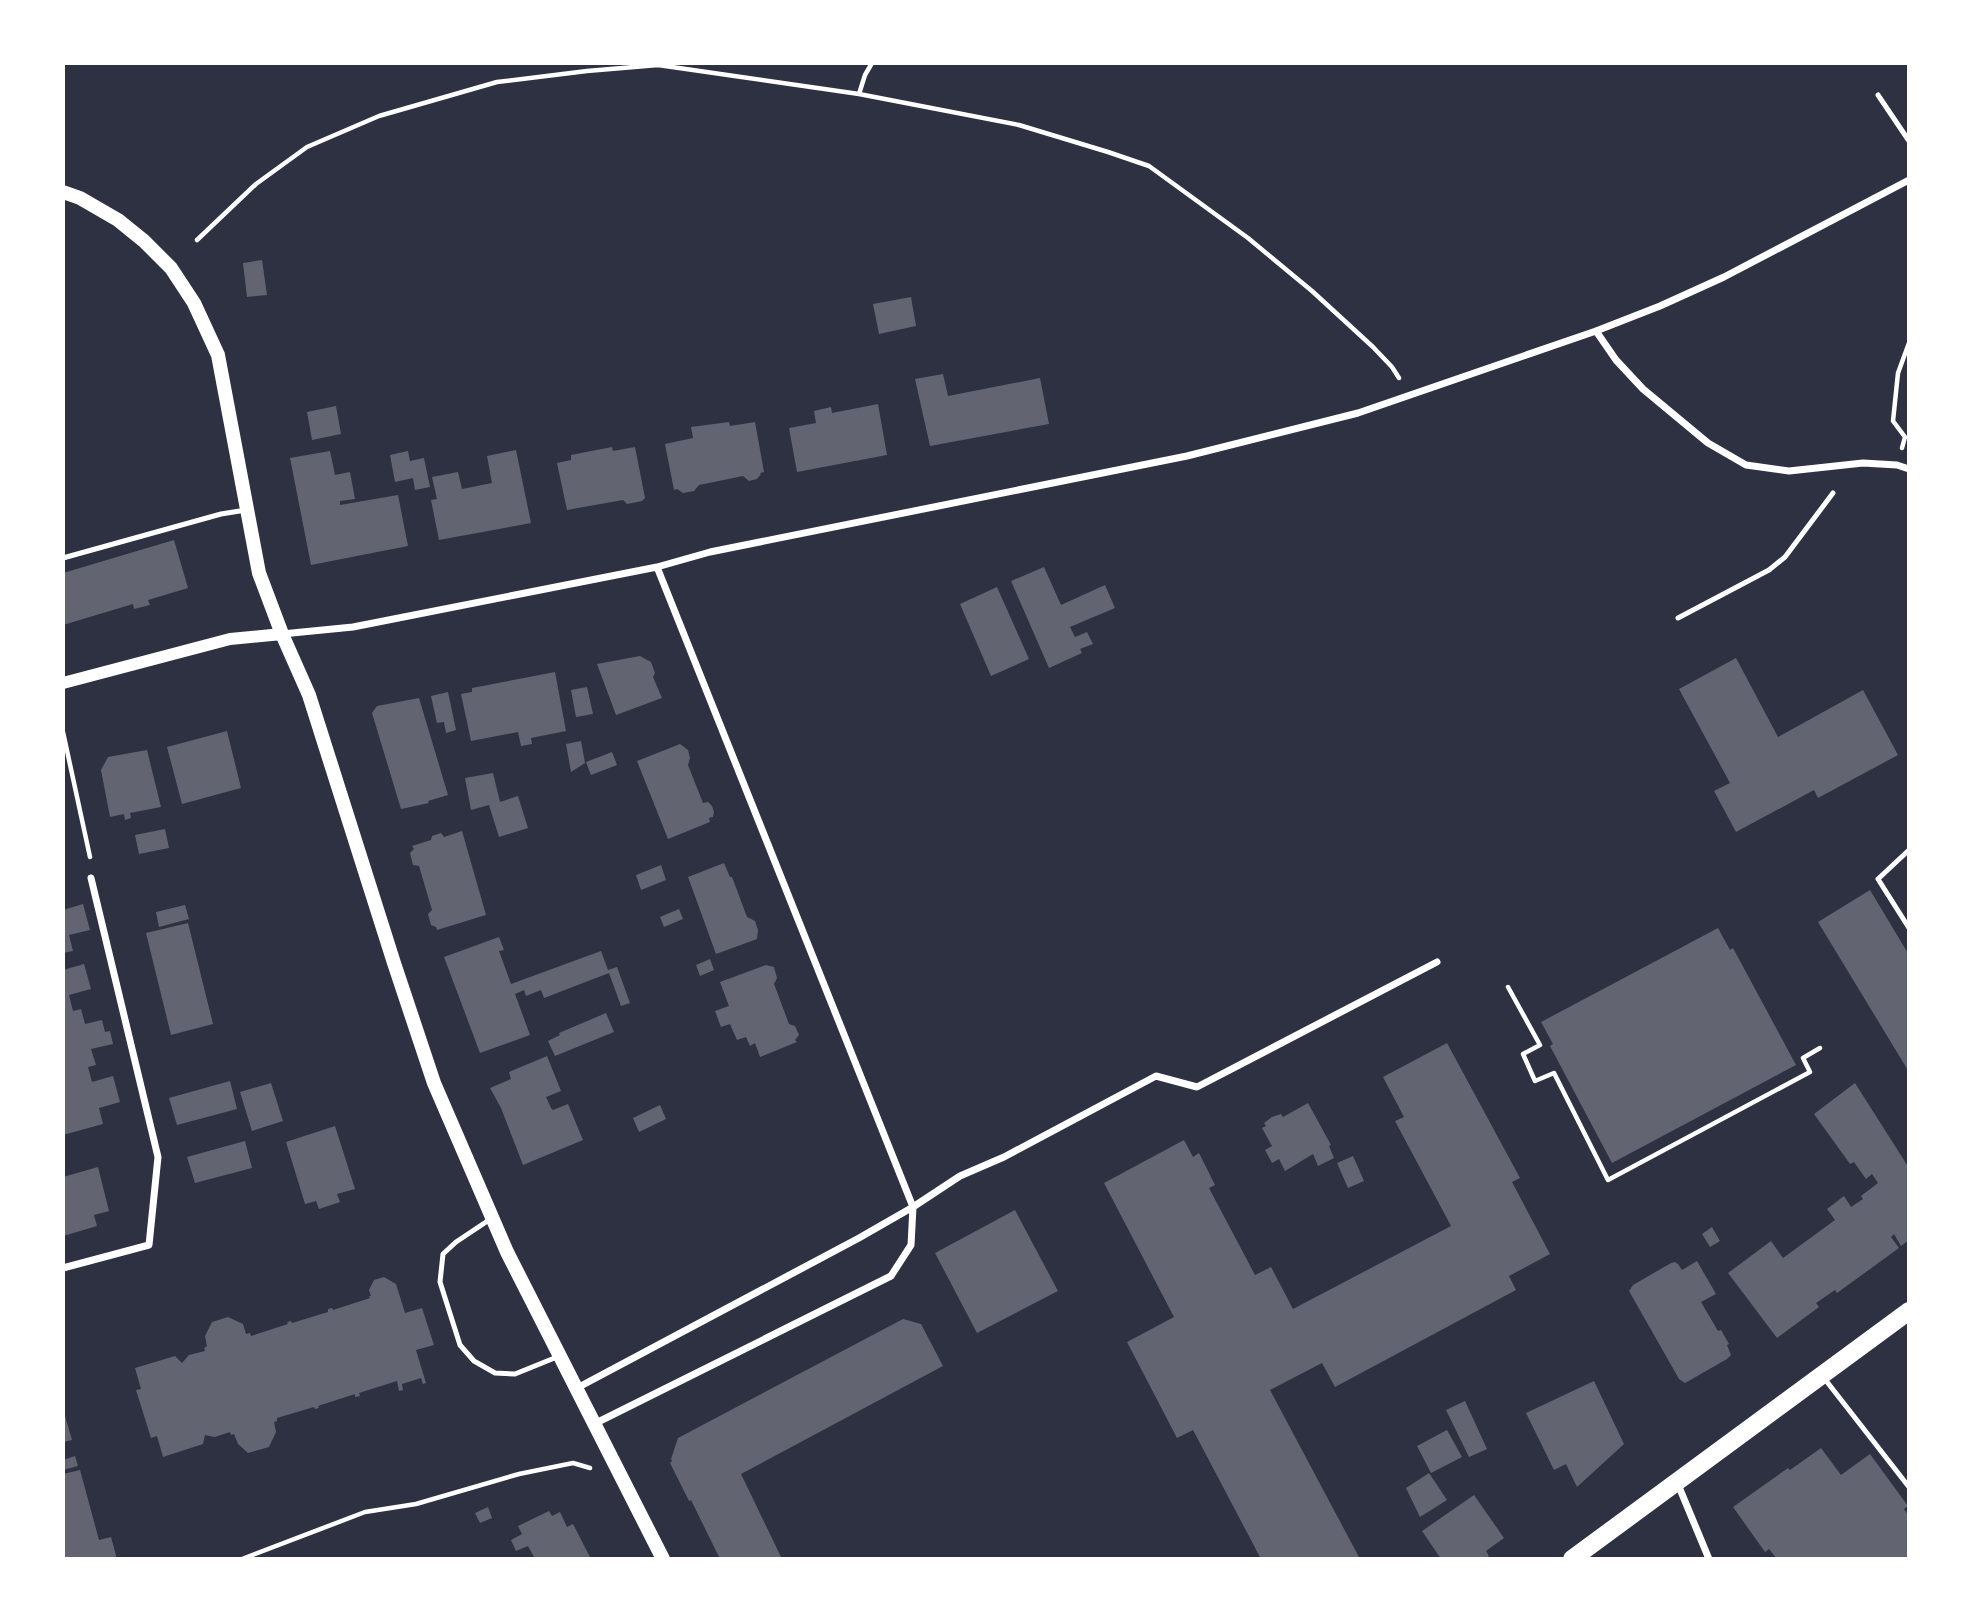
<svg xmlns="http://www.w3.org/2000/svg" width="1972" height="1622" font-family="'Work Sans',sans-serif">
	<rect width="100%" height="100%" fill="#2d3142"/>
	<!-- building -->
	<path fill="#626471" d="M262 260 267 295 247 297 243 263Z
		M911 297 916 326 879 334 873 304Z
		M943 374 948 396 1040 378 1049 424 930 446 915 379Z
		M878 404 887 455 797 472 789 428 816 423 814 411 831 407 832 413Z
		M336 406 341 434 312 440 307 412Z
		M729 422 730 426 755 422 764 472 760 473 761 474 757 479 749 481 743 476 699 485 694 491 683 493 677 489 674 490 665 444 693 438 691 427Z
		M612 447 613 451 635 447 645 498 642 501 627 504 623 500 567 510 557 463 571 460V455Z
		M516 450 531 523 439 540 431 500 437 499 432 477 458 472 462 489 492 483 487 456Z
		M330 451 335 475 350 472 355 499 340 501V505L398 495 408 546 311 565 290 458Z
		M408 451 410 461 424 458 430 487 415 490 413 478 395 482 390 455Z
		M174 540 188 588 148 600 150 605 134 609 133 604 63 625V573Z
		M1044 567 1061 605 1105 585 1115 608 1070 627 1075 637 1087 632 1093 644 1080 649 1082 653 1049 668 1011 581Z
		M997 587 1029 659 991 676 960 604Z
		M640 656 651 662 655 673 653 677 662 698 616 715 597 664Z
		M1736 658 1778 737 1863 690 1898 755 1818 798 1814 790 1736 832 1714 791 1730 783 1679 689Z
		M555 672 566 731 531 738 532 744 521 746 518 732 471 741 461 694 472 692V688Z
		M587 687 593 714 576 717 571 690Z
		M448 692 456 730 446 733 444 722 437 723 431 696Z
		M419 698 448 795 428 801 429 803 401 809 372 713 377 706Z
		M227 731 241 788 182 804 167 747Z
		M581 741 585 763 571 772 566 744Z
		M680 744 688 750 690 758 688 765 703 803 708 802 712 806 714 812 713 817 709 818 710 822 668 839 637 761Z
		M147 750 161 807 130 813 131 818 125 820 124 814 110 817 101 770 108 757Z
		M612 752 617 765 591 775 586 762Z
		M493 773 500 802 518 796 528 828 499 837 489 805 471 810 465 778Z
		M165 829 169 848 139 854 135 835Z
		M462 831 486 915 437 930 436 927 431 925 428 914 432 910 419 866 413 865 410 853 414 849 412 846 431 840 432 836 441 833 444 837Z
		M724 863 730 877H732L747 917 755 921 758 930 757 939 716 954 688 877Z
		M661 865 666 880 641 890 636 875Z
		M1870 890 1909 955V1072L1818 922Z
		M83 904 90 930 69 935 73 951 63 953V910Z
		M185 905 189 919 159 927 156 912Z
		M679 909 683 919 664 927 660 917Z
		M188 923 213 1024 171 1035 146 933Z
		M1718 928 1730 950 1733 948 1796 1065 1612 1163 1550 1046 1553 1044 1541 1022Z
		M499 937 504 950 499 951 511 984 601 951 608 970 617 967 630 1003 621 1006 609 973 544 998 541 990 526 996 524 990 515 994 530 1035 480 1053 444 957Z
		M710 959 714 970 700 976 696 965Z
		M84 964 91 989 69 995 73 1011 81 1009 85 1024 102 1020 105 1032 110 1031 113 1044 91 1049 96 1065 88 1067 92 1082 113 1076 120 1102 99 1108 103 1124 63 1135V970Z
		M766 965 774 967 777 978 774 984 789 1024 795 1026 799 1035 795 1040 797 1042 760 1057 755 1043 750 1046 746 1037 737 1040 730 1024 721 1027 715 1011 729 1006 720 982Z
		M606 1013 614 1032 555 1056 548 1041 560 1035 559 1033Z
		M1447 1043 1520 1178 1512 1182 1550 1254 1509 1276 1516 1290 1335 1387 1322 1363 1270 1390 1360 1559H1261L1193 1430 1177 1438 1127 1342 1174 1317 1104 1183 1184 1140 1193 1157 1199 1153 1215 1185 1209 1188 1255 1275 1271 1267 1293 1309 1451 1226 1395 1121 1404 1117 1383 1077Z
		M547 1056 561 1091 546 1097 551 1108 553 1110 568 1104 583 1140 523 1165 501 1108 490 1088 511 1079 509 1072Z
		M230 1081 237 1109 177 1125 169 1098Z
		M271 1083 283 1121 252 1131 240 1092Z
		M1855 1083 1909 1168V1240L1901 1246 1894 1234 1891 1237 1899 1248 1837 1293 1835 1290 1816 1303 1819 1307 1777 1338 1728 1273 1771 1241 1783 1258 1835 1220 1827 1209 1844 1196 1851 1207 1863 1199 1861 1196 1878 1183 1872 1174 1866 1179 1854 1162 1850 1164 1814 1114Z
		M1308 1103 1331 1145 1329 1146 1334 1158 1318 1166 1313 1154 1285 1171 1279 1159 1272 1163 1265 1150 1272 1146 1262 1128 1266 1126 1264 1123 1272 1117 1281 1114 1283 1117Z
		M660 1105 666 1119 639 1132 633 1118Z
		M335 1126 355 1189 337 1194 340 1202 319 1209 316 1201 305 1204 286 1142Z
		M245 1141 252 1168 195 1183 187 1157Z
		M1353 1156 1364 1181 1348 1188 1337 1163Z
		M98 1167 109 1211 94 1215 97 1226 63 1236V1177Z
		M1015 1210 1058 1291 977 1333 935 1253Z
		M1712 1227 1720 1241 1710 1247 1702 1234Z
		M1697 1261 1716 1294 1701 1302 1718 1331 1721 1330 1729 1344 1727 1345 1731 1355 1727 1359 1685 1383 1679 1379 1629 1291 1633 1285 1671 1263 1675 1262 1678 1264 1682 1270Z
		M384 1277 396 1284 405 1313 422 1308 434 1345 416 1350 426 1383 423 1384 421 1378 402 1384 403 1390 399 1391 397 1381 359 1393 360 1396 355 1397V1394L318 1406 319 1408 315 1409 314 1407 277 1418V1421L274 1422 276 1432 269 1447 248 1453 238 1444 234 1434 231 1435 230 1432 215 1437 205 1435 203 1444 163 1457 157 1436 151 1438 136 1390 141 1389 135 1368 175 1356 182 1363 189 1355 205 1351 204 1348 207 1346 205 1336 212 1322 228 1317 243 1324 246 1334 250 1333 251 1336 288 1324 287 1322 291 1321 292 1323 328 1312V1309L332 1308 333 1310 370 1298 369 1296H371L369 1290 374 1280Z
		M903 1319 921 1324 943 1366 741 1474 782 1559H720L691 1500 689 1501 670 1463 672 1461 671 1459 678 1438Z
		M1594 1381 1624 1444 1577 1487 1566 1464 1554 1470 1526 1413Z
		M1465 1401 1487 1449 1469 1457 1446 1410Z
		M63 1409 72 1440 63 1442Z
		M1447 1430 1462 1457 1431 1473 1417 1446Z
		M1821 1448 1841 1475 1870 1454 1908 1506 1904 1509 1909 1516V1559H1777L1769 1549 1765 1552 1733 1507 1788 1468 1790 1470Z
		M75 1456 78 1466 63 1470V1460Z
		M80 1470 99 1540 111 1537 117 1559H63V1474Z
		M1429 1473 1447 1500 1420 1517 1406 1488Z
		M1474 1495 1504 1538 1486 1551 1489 1556 1486 1559H1441L1422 1531Z
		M488 1507 492 1518 480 1523 475 1513Z
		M549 1511 552 1516 560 1512 567 1527 573 1524 591 1559H535L528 1546 516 1551 511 1540 522 1534 518 1526Z"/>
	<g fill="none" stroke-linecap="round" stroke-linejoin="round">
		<!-- path -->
		<path stroke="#fff" stroke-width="4.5" d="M859 94 865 75 872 63
			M197 240 256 184 307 147 379 116 497 82 587 71 658 65 859 94 1019 125 1108 152 1149 166 1248 238 1312 291 1373 347 1392 367 1399 378
			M1902 448 1905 437 1893 421 1898 373 1909 343
			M63 732 90 857
			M1508 987 1540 1045 1523 1054 1535 1081 1554 1073 1608 1180 1810 1072 1803 1058 1820 1048
			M242 1559 365 1512 416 1504 519 1474 573 1463 590 1468"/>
		<!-- service -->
		<path stroke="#fff" stroke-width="5" d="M1878 95 1909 141
			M63 558 221 514 246 510
			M1678 618 1769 570 1785 557 1833 493
			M1909 850 1878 879 1909 928
			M492 1218 456 1242 443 1254 440 1282 460 1345 474 1361 495 1373 515 1374 557 1357
			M1824 1378 1909 1487"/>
		<!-- minor -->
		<path stroke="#fff" stroke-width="7" d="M1596 331 1616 360 1643 389 1708 443 1746 465 1789 471 1863 463 1897 465 1909 469
			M282 634 353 627 657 567 710 552 1187 456 1358 413 1596 331 1660 306 1724 277 1909 180
			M63 1268 149 1245 158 1157 91 878
			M577 1388 859 1238 913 1207 960 1176 1004 1157 1156 1076 1197 1087 1437 962
			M594 1424 891 1276 911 1245 913 1207 657 567
			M1677 1482 1709 1559"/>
		<!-- tertiary -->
		<path stroke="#fff" stroke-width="12" d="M63 683 230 639 282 634"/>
		<!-- secondary -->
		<path stroke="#fff" stroke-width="14" d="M63 192 80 198 118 220 144 241 171 268 194 303 218 355 259 573 282 634 309 695 394 963 434 1083 507 1252 663 1559"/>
		<!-- primary -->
		<path stroke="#fff" stroke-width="18" d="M1572 1559 1909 1311"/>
	</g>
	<!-- border -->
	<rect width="1972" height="1622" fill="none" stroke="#ffffff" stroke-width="130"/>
</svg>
